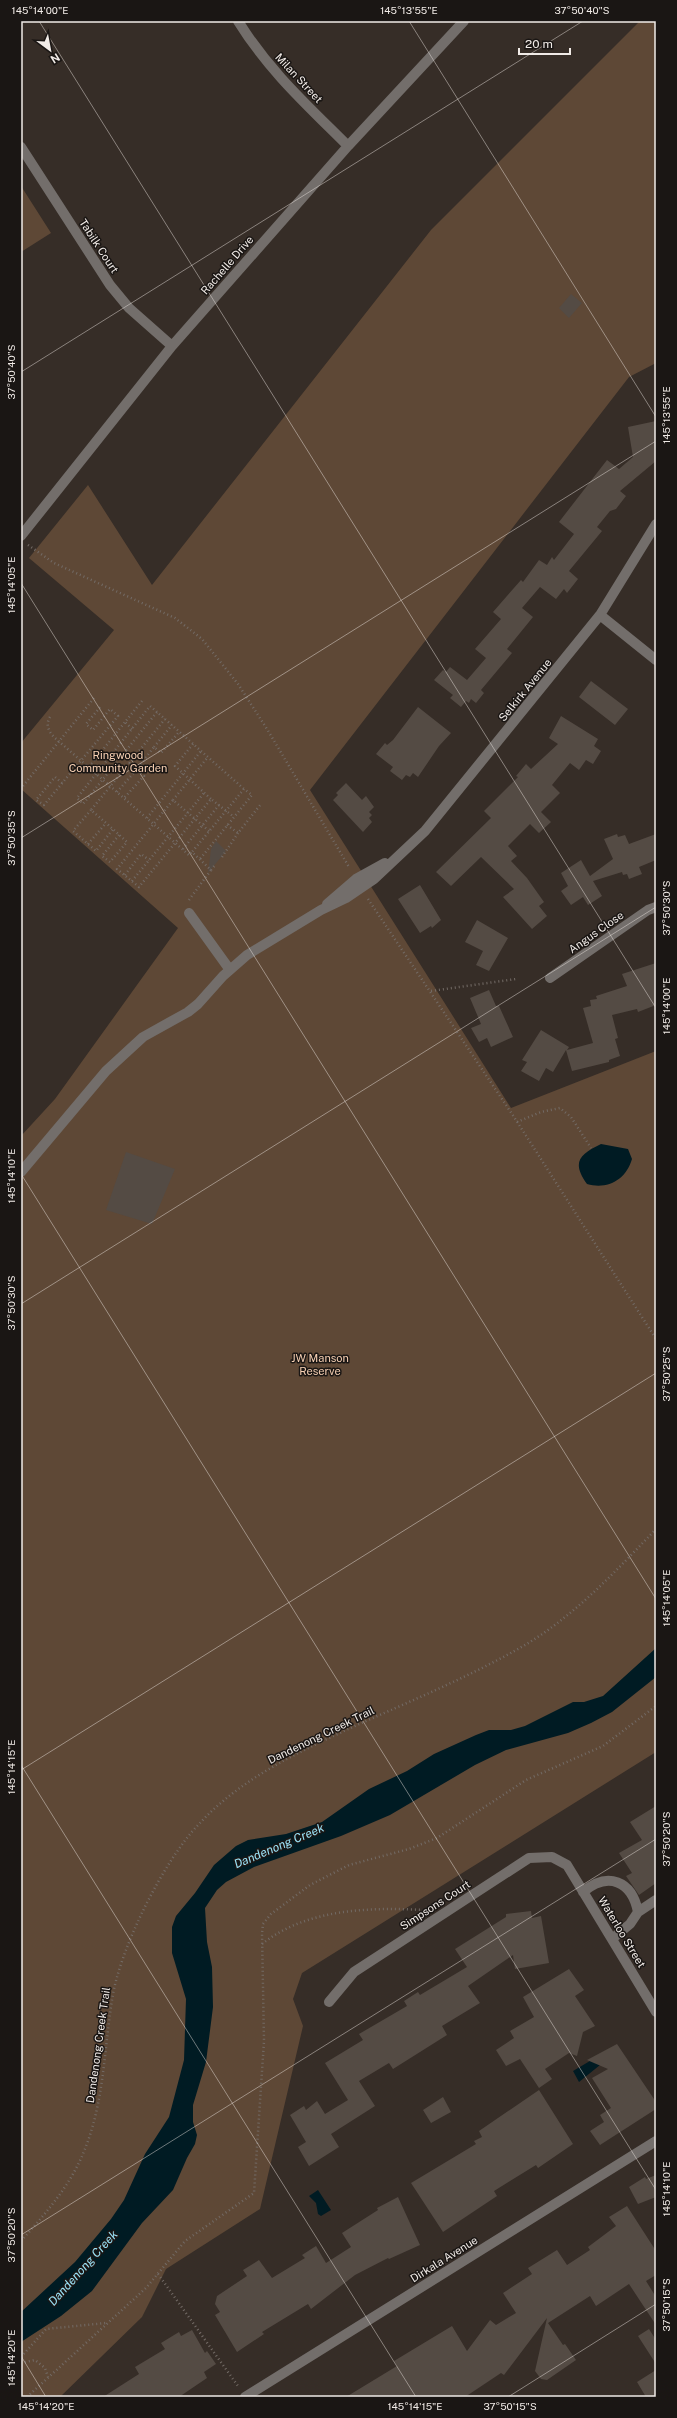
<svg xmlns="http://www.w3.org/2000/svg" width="677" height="2418" font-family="'Public Sans',sans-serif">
	<rect width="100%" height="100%" fill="#362d27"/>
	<!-- green -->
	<path fill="#5e4836" d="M640 21H656V363L629 377 310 790 511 1108 656 1051V1752L302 1973 293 1999 303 2026 260 2209 166 2269 142 2317 60 2397H21V1136L55 1099 178 928 21 789V743L114 630 29 558 88 485 152 585 431 230Z
		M21 186 51 233 21 252Z"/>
	<!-- water -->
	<path fill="#001b23" d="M601 1144 628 1149 632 1159C626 1180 607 1190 587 1184 571 1162 580 1154 601 1144Z
		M656 1648V1677L612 1712 591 1723 568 1733 506 1750 475 1765 390 1815 341 1836 254 1867 226 1882 217 1890 205 1908 207 1942 212 1967 213 2007 206 2062 193 2105V2122L197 2135 195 2144 187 2158 173 2190 142 2223 92 2291 61 2316 21 2342V2312L75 2262 111 2219 124 2200 145 2154 169 2117 184 2060 186 1999 172 1953V1927L176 1916 195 1893 214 1865 236 1846 248 1840 286 1834 322 1822 369 1789 407 1771 434 1754 476 1735 489 1730H511L525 1726 573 1702H584L603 1696Z
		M595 2058 600 2065 579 2082 573 2071Z
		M318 2190 331 2210 321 2216 318 2214 316 2203 309 2196Z"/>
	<!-- building -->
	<path fill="#544b44" d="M571 294 582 303 569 318 559 308Z
		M656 421V461L620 491 626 496 616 509 610 511 597 527 602 531 569 571 578 579 567 593 564 589 556 599 540 587 522 608 533 617 507 649 512 653 481 690 484 693 476 703 471 699 469 703 466 701 461 707 450 698 453 695 434 680 443 670 446 672 450 667 467 680 486 658 475 649 501 619 493 612 521 580 523 582 539 560 547 565 552 557 554 560 574 534 559 522 607 460 619 469 633 457 628 427Z
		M591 681 628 709 615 725 579 697Z
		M418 707 451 733 439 746 418 777 413 773 410 777 406 775 402 780 390 771 393 767 376 754 385 743 387 745 393 740Z
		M561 716 598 739 594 746 601 751 593 764 586 760 579 770 570 763 552 785 560 793 541 812 551 822 539 833 530 824 508 846 517 856 511 861 527 878 544 902 539 906 547 916 532 929 503 897 514 889 481 857 451 886 436 872 491 818 484 811 518 777 516 776 526 764 531 769 558 744 549 738Z
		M346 783 362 800 366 796 374 807 369 812 372 815 369 818 372 822 363 832 333 800 338 795 336 793Z
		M617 834 618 837 625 835 629 844 656 834V860L639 867 642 874 629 879 627 874 623 875 622 872 593 881 602 896 588 905 583 897 571 905 561 891 568 886 561 873 581 860 590 876 613 859 604 839Z
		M216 841 226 851 208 873 211 849Z
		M420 885 441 920 432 928 431 926 420 933 398 899Z
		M477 920 508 938 489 971 476 965 483 951 465 942Z
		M656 963V1005L638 1012 637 1009 612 1015 618 1038 615 1039 620 1056 609 1060V1062L572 1071 566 1050 553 1072 546 1068 539 1081 521 1071 527 1062 522 1060 541 1030 569 1047 567 1050 593 1043 583 1008 591 1006 590 1000 597 999 596 996 627 986 622 974Z
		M489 990 496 1006H499L513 1037 491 1047 487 1038 479 1042 471 1028 481 1024 470 998Z
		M126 1152 175 1169 152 1224 106 1210Z
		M656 1806V1883L639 1895 626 1876 632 1873 619 1853 642 1840 630 1822Z
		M531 1911 532 1918 541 1916 549 1963 515 1969 513 1955 468 1986 480 2003 442 2026 447 2035 393 2069 389 2063 359 2081 375 2106 331 2134 339 2147 309 2166 298 2147 306 2142 290 2115 304 2106 306 2110 317 2101 325 2114 348 2100 325 2063 363 2040 359 2034 407 2006 404 2001 418 1992 420 1995 467 1967 455 1949 506 1917V1914Z
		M569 1969 584 1990 575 1996 595 2026 583 2032 577 2056 569 2053 545 2069 552 2079 539 2088 520 2059 506 2066 496 2050 514 2038 510 2031 534 2017 523 1997Z
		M617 2044 656 2102V2109L600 2145 590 2131 604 2122 600 2115 611 2108 592 2078 608 2069 587 2060Z
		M539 2090 573 2144 538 2168 536 2165 494 2191 497 2196 443 2232 411 2183 476 2144 474 2141 482 2137 479 2131Z
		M443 2097 451 2112 431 2123 423 2110Z
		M656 2175V2197L638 2204 629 2187 645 2177 646 2179Z
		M398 2197 420 2245 389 2259 388 2258 355 2275 311 2309 308 2304 262 2332 264 2334 237 2352 215 2315 220 2312 215 2304 217 2296 247 2276 243 2270 259 2260 272 2278 305 2258 302 2255 316 2246 326 2263 351 2247 342 2233 378 2210 377 2208Z
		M627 2206 656 2251V2275L646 2281 656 2297V2325L629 2284 596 2306 590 2296 548 2323 563 2345 565 2344 576 2360 547 2380 541 2379 535 2371 547 2318 504 2375 501 2373 465 2397H346L397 2366 394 2361 452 2326 467 2351 490 2320 496 2325 516 2313 503 2293 532 2274 528 2268 557 2250 567 2265 590 2250 588 2247 616 2226 609 2217Z
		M649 2329 656 2340V2364L638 2336Z
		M192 2330 205 2353 207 2351 216 2364 204 2372 207 2378 179 2397H103L139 2374 135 2367 165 2349 161 2343 179 2332 181 2336Z
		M656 2370V2397H646L637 2382Z"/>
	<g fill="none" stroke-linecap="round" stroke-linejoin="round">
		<!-- path -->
		<path stroke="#736b66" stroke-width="2.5" stroke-dasharray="1 3" stroke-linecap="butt" d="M28 545 54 563 175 618 202 639 238 684 267 729 349 867
			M157 712 150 706 77 798 83 804 157 712 244 789
			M50 717C45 725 49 732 55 738L189 855 192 852
			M132 729 125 722 142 701
			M193 744 175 766 211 799
			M154 747 172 725
			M129 763 137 769 154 747 161 753 179 732
			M89 767 125 722
			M62 783 55 777 36 800 44 805 118 716 110 709 93 730 86 724 102 705
			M23 786 94 698
			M117 792 137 769 144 776 124 798
			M173 800 208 757
			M91 810 73 831 96 851 113 829
			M147 818 201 751
			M227 825 238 833 261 804
			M209 831 173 800 117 869 139 887 211 799 234 817
			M119 835 102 856 110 862 127 842C115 831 103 820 91 810L165 719
			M88 844 106 823
			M183 849 219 805
			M222 857 238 833
			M211 870 215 865
			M125 875 141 854 149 860
			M132 881 204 793
			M368 899 516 1120 656 1339
			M189 900 211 870 192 852 244 789 252 795 200 859
			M431 991 516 979
			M517 1122 541 1112 560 1108 571 1117 591 1148
			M262 1944C306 1909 369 1907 423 1910
			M21 2241C46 2213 71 2185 85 2149 104 2101 104 2051 112 2000 119 1950 164 1860 199 1824 242 1777 301 1751 357 1725 411 1701 466 1678 518 1649 572 1619 614 1573 656 1529
			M158 2274 238 2386
			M21 2357 46 2329 106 2323
			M21 2363 35 2360 45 2368 48 2377
			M27 2397 146 2288 185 2241 254 2193 264 2041 262 1933 263 1924 271 1914 310 1885 349 1865 409 1849 437 1838 526 1780 603 1746 656 1706"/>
		<!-- minor -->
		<path stroke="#736e6b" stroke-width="10" d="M238 21C269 71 307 105 348 146
			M21 147 110 285 129 308 172 346
			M21 536 172 346 348 146 464 21
			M600 615 656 660
			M327 904 356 879 385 863
			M189 913 230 970
			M550 978 648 910 656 907
			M21 1172 106 1071 143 1037 188 1012 198 1004 223 976 247 955 321 910 346 898 374 879 425 831 600 615 656 524
			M583 1892C608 1871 632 1881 638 1912
			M612 1939 630 1924 638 1912 656 1900
			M329 2002 354 1972 529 1858 552 1857 567 1865 656 2012
			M245 2397 656 2141"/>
	</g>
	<!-- ticks -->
	<path fill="none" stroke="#f1ebe7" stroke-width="1" stroke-opacity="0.45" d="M39 21 656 1008M409 21 656 417M21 372 583 21M21 583 656 1599M21 838 656 441M21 1174 656 2190M21 1304 656 907M21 1765 416 2397M21 1770 656 1373M21 2235 656 1839M21 2356 46 2397M508 2397 656 2304"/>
	<g text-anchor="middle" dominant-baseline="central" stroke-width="3" stroke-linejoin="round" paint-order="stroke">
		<!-- street labels -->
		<g font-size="11" fill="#f1ebe7" stroke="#1a1614">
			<text transform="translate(299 78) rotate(47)">Milan Street</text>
			<text transform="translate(99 246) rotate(57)">Tabilk Court</text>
			<text transform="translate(227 265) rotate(-49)">Rachelle Drive</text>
			<text transform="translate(525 690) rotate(-51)">Selkirk Avenue</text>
			<text transform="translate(596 932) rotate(-35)">Angus Close</text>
			<text transform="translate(321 1735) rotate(-26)">Dandenong Creek Trail</text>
			<text transform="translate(435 1905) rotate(-33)">Simpsons Court</text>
			<text transform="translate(622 1932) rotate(59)">Waterloo Street</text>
			<text transform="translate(98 2045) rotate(-82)">Dandenong Creek Trail</text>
			<text transform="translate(444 2259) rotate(-32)">Dirkala Avenue</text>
		</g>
		<!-- park labels -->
		<g font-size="11" fill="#f8d1b4" stroke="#1a1614">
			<text x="118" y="755">Ringwood<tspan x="118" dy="13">Community Garden</tspan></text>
			<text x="320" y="1358">JW Manson<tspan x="320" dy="13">Reserve</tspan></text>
		</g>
		<!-- water labels -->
		<g font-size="12" font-style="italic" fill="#9ae2f7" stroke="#1a1614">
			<text transform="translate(279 1846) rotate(-23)">Dandenong Creek</text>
			<text transform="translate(83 2268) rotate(-48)">Dandenong Creek</text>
		</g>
	</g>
	<!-- border -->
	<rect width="677" height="2418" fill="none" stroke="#1a1614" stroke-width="44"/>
	<!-- north arrow -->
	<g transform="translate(50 50) rotate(148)" stroke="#1a1614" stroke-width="3" paint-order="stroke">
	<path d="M0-3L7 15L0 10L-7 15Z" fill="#f1ebe7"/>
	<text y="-6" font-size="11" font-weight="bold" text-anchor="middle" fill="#f1ebe7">N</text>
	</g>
	<!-- scale -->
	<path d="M519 48v6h51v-6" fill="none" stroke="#f1ebe7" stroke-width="2"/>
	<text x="525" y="48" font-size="12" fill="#f1ebe7" stroke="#1a1614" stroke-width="3" paint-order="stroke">20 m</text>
	<rect x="22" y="22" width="633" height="2374" fill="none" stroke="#f1ebe7" stroke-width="1.5"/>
	<g font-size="10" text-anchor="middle" fill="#f1ebe7">
		<text x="40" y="14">145°14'00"E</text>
		<text x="409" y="14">145°13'55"E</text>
		<text x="582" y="14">37°50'40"S</text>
		<text transform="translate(11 372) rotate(-90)" y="4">37°50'40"S</text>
		<text transform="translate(666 415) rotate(-90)" y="4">145°13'55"E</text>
		<text transform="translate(11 585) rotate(-90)" y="4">145°14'05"E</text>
		<text transform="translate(11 838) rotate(-90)" y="4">37°50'35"S</text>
		<text transform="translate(666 908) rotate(-90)" y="4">37°50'30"S</text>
		<text transform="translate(666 1006) rotate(-90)" y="4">145°14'00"E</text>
		<text transform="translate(11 1176) rotate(-90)" y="4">145°14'10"E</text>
		<text transform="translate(11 1303) rotate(-90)" y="4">37°50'30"S</text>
		<text transform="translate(666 1374) rotate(-90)" y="4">37°50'25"S</text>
		<text transform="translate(666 1598) rotate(-90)" y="4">145°14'05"E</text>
		<text transform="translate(11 1767) rotate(-90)" y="4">145°14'15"E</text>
		<text transform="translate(666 1839) rotate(-90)" y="4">37°50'20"S</text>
		<text transform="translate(666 2189) rotate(-90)" y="4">145°14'10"E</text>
		<text transform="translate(11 2235) rotate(-90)" y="4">37°50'20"S</text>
		<text transform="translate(666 2305) rotate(-90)" y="4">37°50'15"S</text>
		<text transform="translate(11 2358) rotate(-90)" y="4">145°14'20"E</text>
		<text x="46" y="2410">145°14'20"E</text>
		<text x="415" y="2410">145°14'15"E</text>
		<text x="510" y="2410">37°50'15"S</text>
	</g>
</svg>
